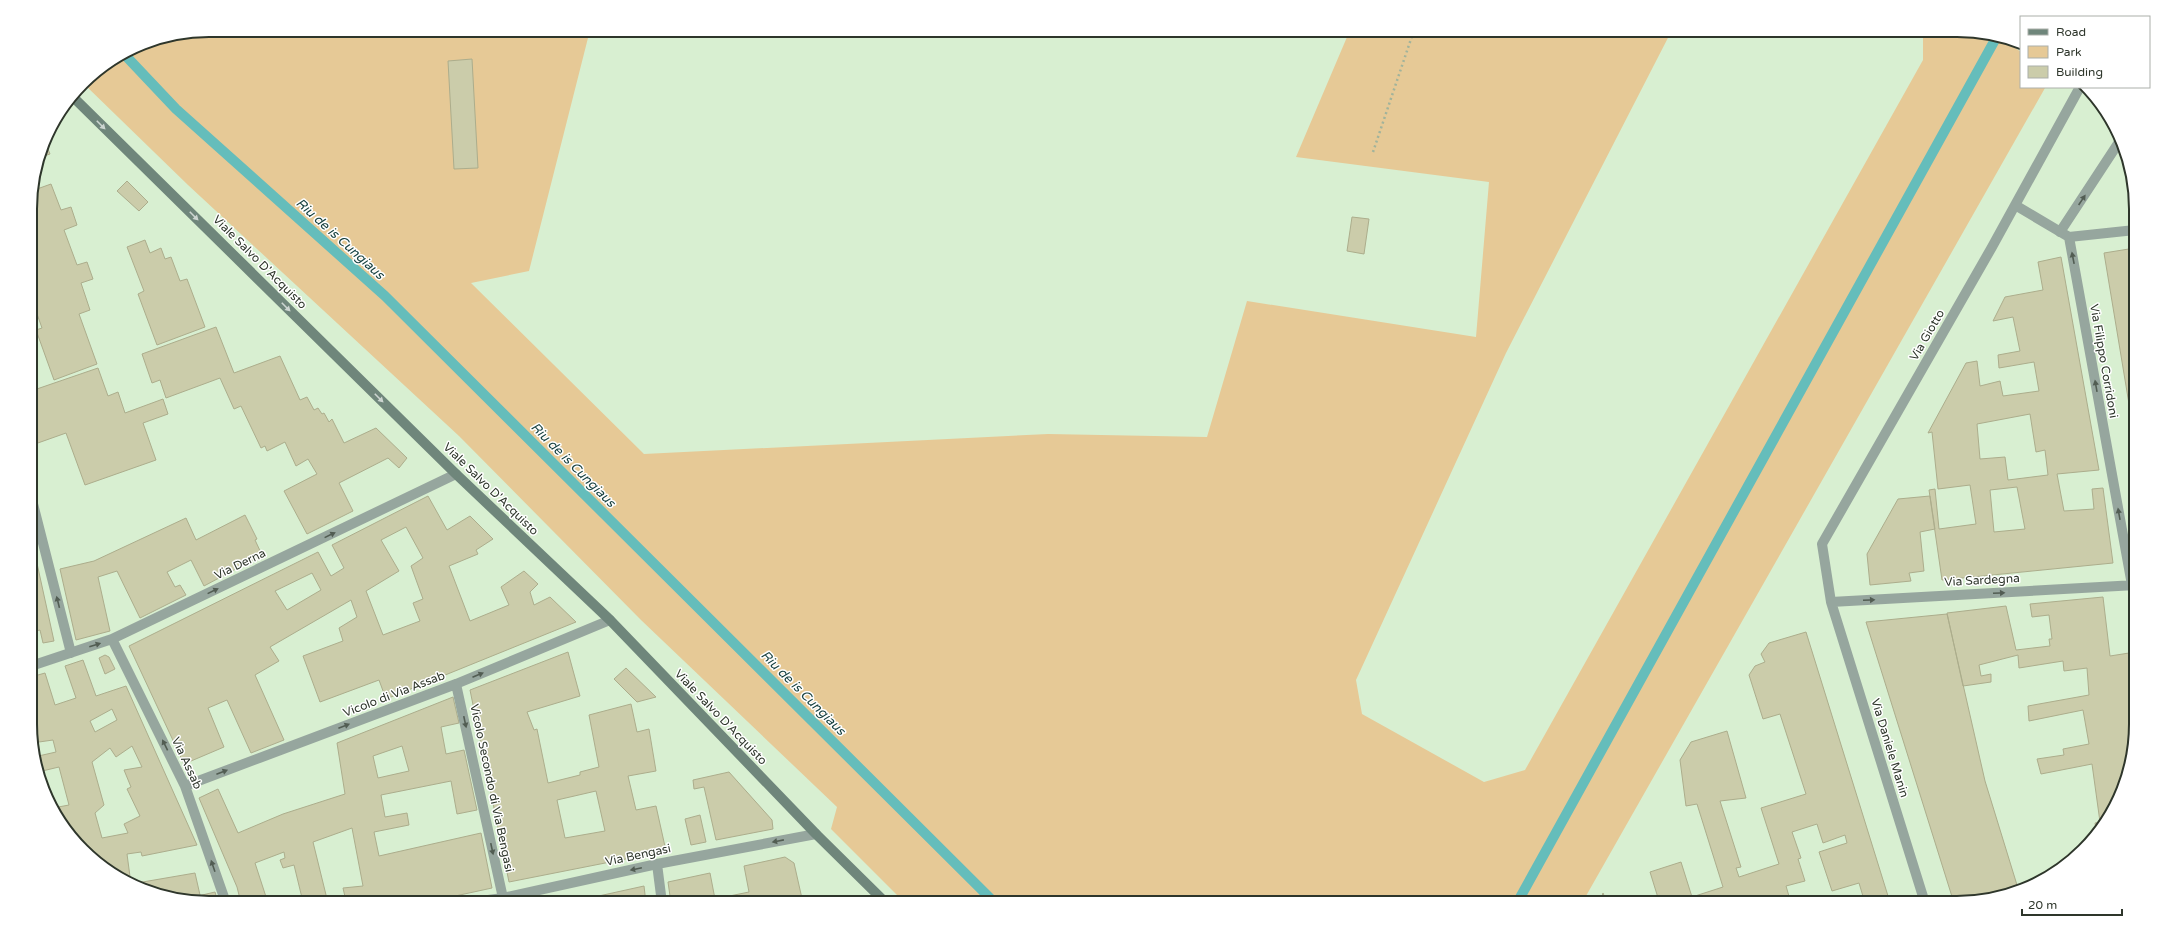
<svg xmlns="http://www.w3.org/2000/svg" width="2166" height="933" font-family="'Varela Round',sans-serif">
	<rect width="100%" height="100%" fill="#d8efd1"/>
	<!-- green -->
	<path fill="#e6c996" d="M209 30H590L529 271 471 283 644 454 1048 434 1207 437 1247 301 1476 337 1489 182 1296 157 1350 30H1672L1506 353 1356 680 1362 714 1484 782 1525 770 1923 60V32L1918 30H1957L2002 39 2021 52V87L2045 88 1582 903H905L831 829 837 807 641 620 459 436 188 185 84 84 91 75 141 44Z"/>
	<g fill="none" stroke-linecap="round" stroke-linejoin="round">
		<!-- stream -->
		<path stroke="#65bdbb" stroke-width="10" d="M124 54 176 109 385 296 995 903
			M1517 903 1996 38"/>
	</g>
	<!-- building -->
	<path fill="#cbccaa" stroke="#acad8c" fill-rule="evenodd" d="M472 59 478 168 454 169 448 61Z
		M45 142 50 154 41 157Z
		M127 181 148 202 139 211 117 191Z
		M34 182 37 189 51 184 61 210 71 207 77 225 64 230 77 265 87 262 93 279 81 283 90 310 79 314 97 364 54 380 36 330 42 328 31 297 30 197Z
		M1352 217 1369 219 1364 254 1347 251Z
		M145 240 150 253 161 248 165 259 171 257 180 281 187 279 205 327 157 345 138 294 144 291 127 247Z
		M2135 248V409L2130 410 2104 253Z
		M2061 257 2099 470 2057 474 2064 511 2094 509 2092 489 2103 488 2113 563 1942 580 1929 490 1935 489 1939 529 1976 524 1970 485 1938 489 1932 432 1928 433 1966 363 1977 361 1980 386 2000 381 2003 396 2039 391 2034 362 1999 368 1998 355 2020 351 2013 317 1993 321 2005 297 2043 290 2038 262ZM2030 414 2036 452 2045 450 2048 475 2008 480 2005 457 1980 459 1977 424ZM2017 487 2025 529 1994 532 1990 490Z
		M216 327 234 373 280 356 300 400 307 397 314 410 318 408 322 414 324 413 329 422 332 419 344 443 376 428 407 458 399 468 388 458 339 483 353 511 307 534 284 491 317 474 308 459 296 466 285 442 267 451 265 446 261 448 241 406 234 409 220 378 166 398 160 380 152 383 142 354Z
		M98 368 108 396 118 392 125 413 163 399 168 414 143 423 156 460 85 485 66 433 35 444 31 427V391Z
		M428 496 447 530 470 516 493 539 476 550 478 554 449 566 470 621 509 605 501 587 524 571 538 584 530 592 534 605 550 597 576 622 386 699 379 680 320 702 303 656 343 641 339 628 357 617 351 600 270 647 279 661 255 675 284 740 251 753 227 700 208 708 224 747 184 764 129 646 318 552 331 576 344 568 332 545ZM406 527 423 558 411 566 423 599 413 603 420 621 383 635 366 591 399 571 381 540ZM312 573 321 590 287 610 275 591Z
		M1930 496 1935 529 1920 532 1924 571 1909 573 1911 581 1870 585 1867 554 1898 499Z
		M245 515 257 539 255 540 262 555 204 586 191 560 167 572 175 587 180 585 186 595 140 618 117 571 98 577 110 631 76 640 60 569 94 561 186 518 196 540Z
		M31 536 54 641 43 643 40 630 31 632Z
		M2103 597 2110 656 2129 653 2136 694V724L2122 792 2097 836 2095 823 2100 822 2092 764 2041 774 2037 759 2064 755 2063 749 2089 744 2083 710 2029 721 2028 706 2089 695 2087 668 2064 671 2063 661 2019 668 2018 655 1979 665 1981 676 1991 674V682L1963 686 1947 613 2006 606 2016 650 2050 646 2049 639H2052L2049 615 2032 617 2030 604Z
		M1947 614 1985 781 2017 885 2031 882V885L2015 893 1969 903H1954L1866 622Z
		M1806 632 1888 896 1865 903 1859 883 1832 891 1819 852 1847 843 1845 835 1823 843 1817 824 1792 832 1801 858 1798 859 1805 881 1786 886 1791 903H1652L1659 901 1650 872 1681 862 1692 897 1723 887 1697 804 1686 806 1680 760 1691 742 1727 731 1746 798 1720 801 1741 867 1736 868 1739 877 1779 864 1761 808 1806 794 1780 714 1763 719 1749 675 1755 666 1765 662 1761 654 1769 643Z
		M568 652 580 696 527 712 534 730 537 729 548 783 580 775V772L599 767 589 715 631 704 637 732 649 729 656 771 628 776 636 810 656 806 666 851 509 882 470 690ZM596 791 605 831 565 838 557 800Z
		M105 655 109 657 115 669 105 674 99 658Z
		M83 660 96 696 126 686 197 845 142 856 141 852 127 854 131 884 195 873 200 895 182 898 141 889 100 866 67 833 53 808 69 805 59 767 38 772 34 757 56 752 53 740 32 743 31 677 45 673 55 705 76 698 65 666ZM112 709 117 720 95 732 90 721ZM132 746 142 767 124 770 131 787 127 789 140 816 124 824 128 833 102 838 95 813 104 805 92 762 110 748 116 757Z
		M626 668 656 697 637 702 614 679Z
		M453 697 459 723 441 727 446 754 464 750 477 810 457 814 451 781 381 795 385 817 407 813 409 825 374 832 379 856 481 833 492 888 423 903H335L346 901 343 888 363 886 352 828 313 842 328 903H300L303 902 294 865 283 868 280 860 285 858 284 852 255 863 268 903H241L237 887 199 798 218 789 238 833 283 814 345 794 337 743ZM402 746 409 771 378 778 373 756Z
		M729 772 772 820 773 829 716 840 704 787 694 789 693 780Z
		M700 815 706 842 691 845 685 819Z
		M785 857 794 863 803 903H671L668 882 710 873 715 899 749 892 744 866Z
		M644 886 646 903H567Z
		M215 892 218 903 198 901V896Z
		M1603 893 1607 903H1600Z"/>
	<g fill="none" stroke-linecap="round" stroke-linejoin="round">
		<!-- path -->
		<path stroke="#a1b39b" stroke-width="2.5" stroke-dasharray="2 3" stroke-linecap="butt" d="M1373 152 1414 30"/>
		<!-- lane -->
		<path stroke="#96a69e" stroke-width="10" d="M2060 232 2121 139"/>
		<!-- street -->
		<path stroke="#96a69e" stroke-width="10" d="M2015 205 2069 237 2135 230
			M2069 237 2136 607
			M31 496 71 653
			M1831 602 2136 585
			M112 639 185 786 226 903
			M31 666 112 639 456 474
			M456 684 503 898
			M185 786 456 684 610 620
			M657 864 662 903
			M466 903 503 898 657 864 816 834
			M1925 903 1831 602 1822 544 1992 247 2080 87"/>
		<!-- secondary -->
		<path stroke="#6f867b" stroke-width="10" d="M73 97 456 474 610 620 816 834 886 903"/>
	</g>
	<!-- one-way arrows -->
	<defs><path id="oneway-solid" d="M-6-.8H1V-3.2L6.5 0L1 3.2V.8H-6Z"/></defs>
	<g fill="#cdd5d1">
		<use href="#oneway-solid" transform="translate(101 125) rotate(45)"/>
		<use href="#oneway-solid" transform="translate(194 216) rotate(45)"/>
		<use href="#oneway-solid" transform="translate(286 307) rotate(45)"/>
		<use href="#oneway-solid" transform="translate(379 398) rotate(45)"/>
	</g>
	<g fill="#525d53">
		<use href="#oneway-solid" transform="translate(2082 200) rotate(-56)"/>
		<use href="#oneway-solid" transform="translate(2073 258) rotate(-101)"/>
		<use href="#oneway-solid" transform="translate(2096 386) rotate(-100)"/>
		<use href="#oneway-solid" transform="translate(2119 514) rotate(-100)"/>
		<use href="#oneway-solid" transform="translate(330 535) rotate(-26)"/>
		<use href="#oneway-solid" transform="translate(213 591) rotate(-26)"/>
		<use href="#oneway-solid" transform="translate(1999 593) rotate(-3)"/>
		<use href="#oneway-solid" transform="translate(1869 600) rotate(-3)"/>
		<use href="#oneway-solid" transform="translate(58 602) rotate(-104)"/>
		<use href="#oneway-solid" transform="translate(95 645) rotate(-18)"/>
		<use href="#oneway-solid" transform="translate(478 675) rotate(-23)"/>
		<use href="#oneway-solid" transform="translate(465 722) rotate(78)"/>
		<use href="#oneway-solid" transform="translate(344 726) rotate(-21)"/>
		<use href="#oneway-solid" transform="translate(165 745) rotate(-116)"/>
		<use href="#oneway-solid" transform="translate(222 772) rotate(-21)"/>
		<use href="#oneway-solid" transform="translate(778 841) rotate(169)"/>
		<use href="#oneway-solid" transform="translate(492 849) rotate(78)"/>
		<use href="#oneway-solid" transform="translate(213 866) rotate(-109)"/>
		<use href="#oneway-solid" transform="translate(636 869) rotate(168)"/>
	</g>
	<g text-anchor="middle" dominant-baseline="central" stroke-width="3" stroke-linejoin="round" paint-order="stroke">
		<!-- street labels -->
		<g font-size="12" fill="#2e362b" stroke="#fff">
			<text transform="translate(260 262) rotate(45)">Viale Salvo D'Acquisto</text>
			<text transform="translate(1927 335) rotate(-60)">Via Giotto</text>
			<text transform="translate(2104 361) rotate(80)">Via Filippo Corridoni</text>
			<text transform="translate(491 489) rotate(44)">Viale Salvo D'Acquisto</text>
			<text transform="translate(240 564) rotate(-26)">Via Derna</text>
			<text transform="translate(1982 580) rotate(-3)">Via Sardegna</text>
			<text transform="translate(394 694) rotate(-21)">Vicolo di Via Assab</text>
			<text transform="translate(721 717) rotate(46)">Viale Salvo D'Acquisto</text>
			<text transform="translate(1890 748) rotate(73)">Via Daniele Manin</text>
			<text transform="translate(187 763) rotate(65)">Via Assab</text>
			<text transform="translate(492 788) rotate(78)">Vicolo Secondo di Via Bengasi</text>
			<text transform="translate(638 855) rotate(-12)">Via Bengasi</text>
		</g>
		<!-- water labels -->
		<g font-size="13" font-style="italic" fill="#16403f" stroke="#fff">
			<text transform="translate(340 239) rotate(42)">Riu de is Cungiaus</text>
			<text transform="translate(573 465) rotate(45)">Riu de is Cungiaus</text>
			<text transform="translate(803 693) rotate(45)">Riu de is Cungiaus</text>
		</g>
	</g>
	<!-- crop -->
	<path d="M0 0H2166V933H0ZM209 37H1957A172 172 0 0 1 2129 209V724A172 172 0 0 1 1957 896H209A172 172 0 0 1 37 724V209A172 172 0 0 1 209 37Z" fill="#fff" fill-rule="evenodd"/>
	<path fill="none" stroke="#2e362b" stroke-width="2" d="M209 37H1957A172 172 0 0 1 2129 209V724A172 172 0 0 1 1957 896H209A172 172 0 0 1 37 724V209A172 172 0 0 1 209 37Z"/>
	<!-- legend -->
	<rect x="2020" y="16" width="130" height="72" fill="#ffffff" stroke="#abafaa"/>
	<rect x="2028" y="29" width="20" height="6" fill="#6f867b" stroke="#abafaa"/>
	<text x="2056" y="36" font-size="12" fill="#2e362b">Road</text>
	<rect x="2028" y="46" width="20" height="12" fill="#e6c996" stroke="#abafaa"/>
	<text x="2056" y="56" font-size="12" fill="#2e362b">Park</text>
	<rect x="2028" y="66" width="20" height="12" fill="#cbccaa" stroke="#abafaa"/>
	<text x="2056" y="76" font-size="12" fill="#2e362b">Building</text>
	<!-- scale -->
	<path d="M2022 909v6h100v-6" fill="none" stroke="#2e362b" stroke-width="2"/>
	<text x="2028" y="909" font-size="12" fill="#2e362b" stroke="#ffffff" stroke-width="3" paint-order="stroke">20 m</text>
</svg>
